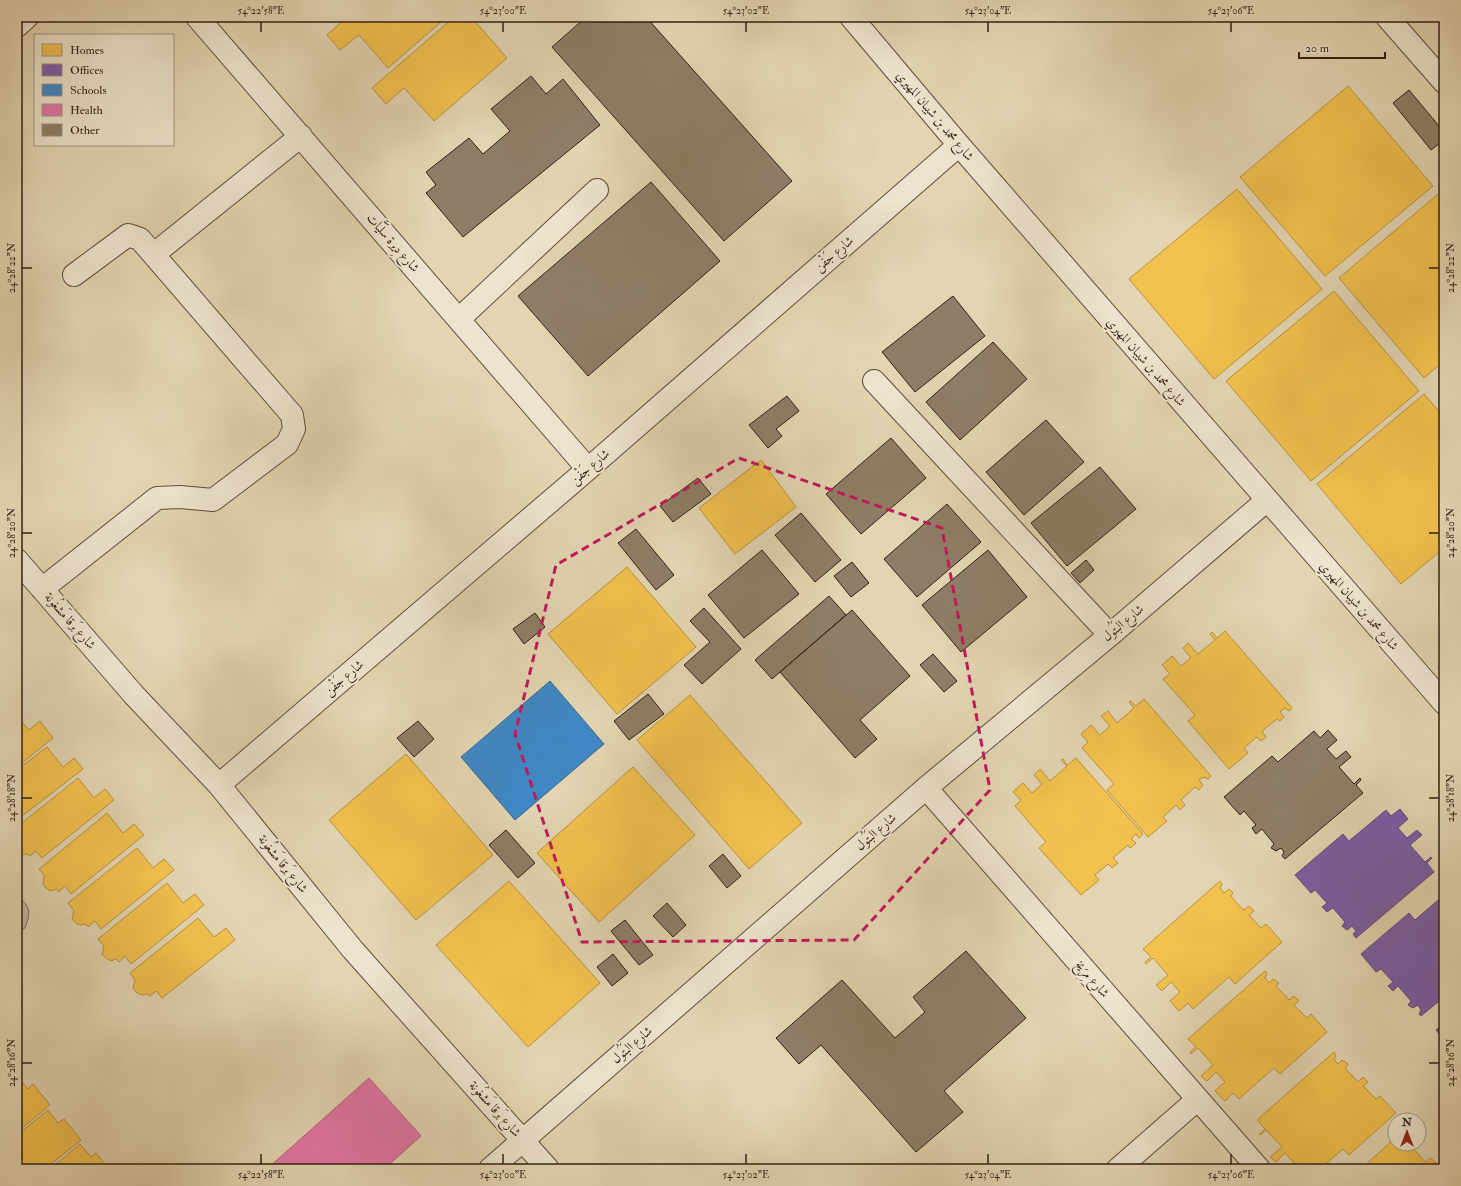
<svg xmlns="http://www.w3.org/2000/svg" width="1461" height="1186" font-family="'IM FELL Double Pica',Amiri,serif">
	<rect width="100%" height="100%" fill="#e3d5b2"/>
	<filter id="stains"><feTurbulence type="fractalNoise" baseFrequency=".005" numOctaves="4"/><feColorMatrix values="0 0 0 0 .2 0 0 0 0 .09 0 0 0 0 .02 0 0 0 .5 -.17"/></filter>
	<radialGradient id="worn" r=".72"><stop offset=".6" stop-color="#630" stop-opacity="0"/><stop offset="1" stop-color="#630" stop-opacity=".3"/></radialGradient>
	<!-- green -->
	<path fill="#c5b697" stroke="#7b6a56" d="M17 896C31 907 31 912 25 928L17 932Z"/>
	<!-- homes -->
	<path fill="#f2c14e" stroke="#b8903d" d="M347 17H447L388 68 359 35 340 50 327 35Z
		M454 17H471L507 58 434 121 404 88 386 104 372 88Z
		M1348 86 1433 186 1325 276 1240 177Z
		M1237 189 1322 289 1214 379 1129 279Z
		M1444 189V361L1424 378 1339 278Z
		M1334 291 1419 391 1311 481 1226 381Z
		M1424 394 1444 417V548L1401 584 1317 484Z
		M761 460 796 507 735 554 699 508Z
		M627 567 696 647 617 714 548 634Z
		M1225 631 1292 708 1289 711 1285 708 1280 712 1284 717 1280 721 1277 719 1262 731 1266 737 1261 741 1257 737 1244 748 1248 753 1229 769 1188 721 1195 715 1163 679 1170 674 1162 665 1172 656 1181 666 1191 658 1183 648 1188 643 1198 654 1215 640 1210 634 1212 632 1217 638Z
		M690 695 802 823 749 869 637 740Z
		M1144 699 1211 776 1208 779 1204 777 1199 780 1203 785 1199 790 1195 787 1181 800 1185 805 1180 810 1176 805 1163 817 1167 821 1148 837 1107 790 1114 784 1082 748 1088 742 1081 734 1091 725 1100 735 1110 726 1101 716 1108 711 1117 723 1134 708 1129 702 1131 701 1136 706Z
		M17 716 29 730 40 721 53 738 17 767Z
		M47 747 63 767 74 758 83 769 17 820V770Z
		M406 754 493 855 416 920 329 820Z
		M1076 758 1143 834 1139 838 1136 834 1131 839 1136 843 1130 848 1128 845 1113 858 1118 863 1112 868 1108 864 1095 875 1099 880 1081 895 1039 848 1046 842 1015 806 1021 800 1013 792 1023 783 1032 793 1042 784 1034 775 1040 769 1050 781 1067 766 1061 760 1063 759 1067 765Z
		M633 767 695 835 599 922 537 853Z
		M78 778 94 798 105 789 114 800 42 858 36 851 30 856 27 854 21 855 17 853V827Z
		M107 813 123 833 134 824 144 835 71 894 65 886 59 892 57 889 50 891 46 888 43 884 44 875 39 869Z
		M137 848 153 868 164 859 174 870 101 929 95 921 88 927 86 924 80 925 76 923 72 919 74 911 68 903Z
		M509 881 600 983 528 1047 436 945Z
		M1220 881 1222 884 1220 888 1224 893 1229 889 1233 893 1231 896 1243 910 1249 906 1254 911 1249 915 1261 928 1266 924 1282 942 1235 984 1229 977 1193 1009 1188 1003 1179 1011 1170 1001 1180 992 1171 982 1162 991 1156 985 1168 975 1153 958 1146 964 1145 962 1151 957 1143 949Z
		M167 883 183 903 195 894 204 905 131 964 125 956 119 962 116 959 111 961 106 958 102 954 104 946 98 939Z
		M198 918 214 937 226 928 235 940 162 998 156 991 150 996 147 994 142 995 137 993 133 988 135 980 130 973Z
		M1265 971 1267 974 1265 978 1269 983 1273 979 1279 983 1276 986 1289 1000 1294 996 1299 1001 1294 1005 1307 1018 1311 1014 1327 1032 1280 1074 1274 1068 1239 1099 1233 1093 1225 1101 1215 1091 1225 1082 1216 1072 1207 1081 1201 1076 1213 1065 1198 1048 1191 1054 1190 1052 1196 1047 1188 1039Z
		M1334 1052 1336 1056 1334 1059 1338 1064 1342 1060 1348 1064 1345 1068 1358 1082 1363 1077 1368 1082 1363 1086 1376 1099 1380 1096 1396 1113 1349 1155 1343 1149 1320 1169H1288L1294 1163 1285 1153 1276 1162 1270 1157 1282 1147 1266 1130 1260 1135 1259 1134 1265 1129 1257 1120Z
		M17 1076 28 1089 33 1084 50 1105 17 1132Z
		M48 1110 58 1123 64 1119 81 1140 45 1169H17V1135Z
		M1395 1138V1144H1415L1413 1148 1425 1162 1431 1158 1436 1163 1431 1166 1434 1169H1361Z
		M80 1144 91 1157 96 1153 109 1169H50Z"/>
	<!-- offices -->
	<path fill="#7b5ea7" stroke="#654b7b" d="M1400 809 1408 819 1398 828 1407 838 1417 830 1422 835 1410 845 1425 862 1431 857 1432 858 1427 863 1434 872 1356 938 1353 934 1356 931 1352 926 1347 930 1342 926 1345 922 1333 908 1327 912 1322 907 1327 903 1315 890 1311 893 1295 875 1343 834 1349 841 1386 810 1391 816Z
		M1444 895V997L1421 1016 1419 1014 1421 1010 1418 1005 1413 1008 1408 1005 1411 1001 1398 986 1393 991 1388 986 1393 982 1381 969 1376 972 1361 954 1409 913 1415 920Z
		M1444 1023V1040L1436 1030Z"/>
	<!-- schools -->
	<path fill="#3f88c5" stroke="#3b6890" d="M550 681 604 744 515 820 461 757Z"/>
	<!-- health -->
	<path fill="#e377a8" stroke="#ae5d7c" d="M369 1078 421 1136 384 1169H267Z"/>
	<!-- building -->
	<path fill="#8e7e66" stroke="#311f14" d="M586 17H646L792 181 724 241 552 47Z
		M531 76 546 94 563 79 600 125 463 237 426 193 436 185 426 172 469 138 483 154 510 131 491 109Z
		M1409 90 1444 132V140L1431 150 1393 103Z
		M651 182 720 261 588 376 518 296Z
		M953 296 985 336 915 392 882 352Z
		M993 342 1027 379 960 440 926 402Z
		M787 396 799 411 776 429 782 436 768 448 749 425Z
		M1046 420 1084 462 1024 515 986 472Z
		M891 438 926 478 861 534 826 494Z
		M1100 467 1136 509 1067 566 1031 523Z
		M698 478 711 494 673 522 660 506Z
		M947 504 981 542 917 597 884 559Z
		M801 513 841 560 815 582 775 535Z
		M636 529 674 575 656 590 618 543Z
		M762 550 799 594 744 638 708 595Z
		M988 550 1027 597 961 652 922 605Z
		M1086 560 1094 570 1080 583 1071 573Z
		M852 562 869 583 851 597 834 576Z
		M829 596 846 615 772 679 755 660Z
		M704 608 741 649 702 684 684 665 710 642 690 621Z
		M852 610 910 676 860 720 877 739 855 758 780 672Z
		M535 613 545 627 524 644 513 629Z
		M933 654 957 681 944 692 920 665Z
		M648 694 664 714 629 740 614 721Z
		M418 721 434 739 414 757 397 738Z
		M1328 730 1337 740 1327 749 1336 759 1346 751 1351 757 1339 767 1354 784 1360 778 1361 780 1356 785 1363 793 1285 859 1282 856 1284 852 1281 848 1276 851 1271 848 1274 844 1262 829 1256 834 1252 828 1256 825 1244 811 1240 815 1224 797 1272 756 1278 762 1314 731 1320 738Z
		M506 830 535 863 518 878 489 845Z
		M723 854 741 876 727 888 709 866Z
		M667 903 686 925 673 937 653 916Z
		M625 920 653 955 639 965 611 931Z
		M966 951 1026 1018 944 1091 963 1112 916 1152 821 1045 799 1064 776 1038 842 980 895 1038 925 1012 913 997Z
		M613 954 628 973 612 986 597 967Z"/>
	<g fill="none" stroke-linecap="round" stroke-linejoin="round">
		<!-- minor casing -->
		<g stroke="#5e4c3c" stroke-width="24">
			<path id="minor" d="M197 17 588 469
				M851 17 959 145 1444 703
				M1387 17 1444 82
				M17 26 27 17
				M154 254 301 136
				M459 319 597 190
				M874 381 1110 635
				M17 560 134 695 219 785 353 950 548 1169
				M42 589 157 498 180 497 213 500 287 444 294 429 292 415 140 239 128 235 74 275
				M219 785 588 469 959 145
				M926 788 1259 1169
				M490 1169 926 788 1110 635 1266 501
				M1118 1169 1198 1099"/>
		</g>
		<!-- minor -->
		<use href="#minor" stroke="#ede4cd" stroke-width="22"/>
	</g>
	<!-- marked area -->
	<path fill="none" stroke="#c2185b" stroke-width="3" stroke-dasharray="8 5" stroke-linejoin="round" d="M739 458 942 528 990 790 854 940 582 942 515 734 556 565Z"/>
	<!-- ticks -->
	<path fill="none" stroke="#311f14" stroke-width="1.5" d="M261 22V32M503 22V32M746 22V32M988 22V32M1231 22V32M22 268H32M1429 268H1439M22 533H32M1429 533H1439M22 798H32M1429 798H1439M22 1063H32M1429 1063H1439M261 1154V1164M503 1154V1164M746 1154V1164M988 1154V1164M1231 1154V1164"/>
	<g text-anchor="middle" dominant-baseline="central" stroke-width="4" stroke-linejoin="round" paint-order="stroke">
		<!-- street labels -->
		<g font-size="13" fill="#311f14" stroke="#ede4cd">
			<text transform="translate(935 116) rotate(50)">شارع محمد بن شيبان المهيري</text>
			<text transform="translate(393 243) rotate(49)">شارع دِيرة سلَيَّات</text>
			<text transform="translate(834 254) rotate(-41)">شارع جَفْن</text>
			<text transform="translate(1146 362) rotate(49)">شارع محمد بن شيبان المهيري</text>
			<text transform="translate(590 467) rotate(-41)">شارع جَفْن</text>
			<text transform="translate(1359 606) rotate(49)">شارع محمد بن شيبان المهيري</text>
			<text transform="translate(70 621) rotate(49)">شارع بَرقا مَشغُونة</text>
			<text transform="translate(1123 623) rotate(-40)">شارع البَتُول</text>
			<text transform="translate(344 678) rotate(-41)">شارع جَفْن</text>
			<text transform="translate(876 832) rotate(-41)">شارع البَتُول</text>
			<text transform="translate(283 864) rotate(51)">شارع بَرقا مَشغُونة</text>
			<text transform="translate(1092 979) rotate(49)">شارع مِرَيخ</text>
			<text transform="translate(632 1045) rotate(-41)">شارع البَتُول</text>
			<text transform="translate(495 1109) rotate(48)">شارع بَرقا مَشغُونة</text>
		</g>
	</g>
	<!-- margin -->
	<rect width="1461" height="1186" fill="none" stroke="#e3d5b2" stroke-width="44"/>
	<!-- legend -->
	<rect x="34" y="34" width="140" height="112" fill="#ede4cd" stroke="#a29583"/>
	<rect x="42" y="44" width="20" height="12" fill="#f2c14e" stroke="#a29583"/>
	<text x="70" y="54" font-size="12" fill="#311f14">Homes</text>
	<rect x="42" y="64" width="20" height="12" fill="#7b5ea7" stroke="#a29583"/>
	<text x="70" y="74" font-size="12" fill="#311f14">Offices</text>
	<rect x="42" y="84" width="20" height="12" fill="#3f88c5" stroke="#a29583"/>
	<text x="70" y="94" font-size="12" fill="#311f14">Schools</text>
	<rect x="42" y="104" width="20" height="12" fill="#e377a8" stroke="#a29583"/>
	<text x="70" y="114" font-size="12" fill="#311f14">Health</text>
	<rect x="42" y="124" width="20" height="12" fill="#8e7e66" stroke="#a29583"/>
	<text x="70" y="134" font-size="12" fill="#311f14">Other</text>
	<!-- north arrow -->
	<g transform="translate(1407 1132)"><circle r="19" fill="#ede4cd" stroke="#a29583"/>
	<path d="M0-3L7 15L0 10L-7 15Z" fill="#8f2418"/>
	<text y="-6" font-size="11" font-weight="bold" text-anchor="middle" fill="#311f14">N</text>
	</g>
	<!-- scale -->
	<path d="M1299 52v6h86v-6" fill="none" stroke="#311f14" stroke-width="2"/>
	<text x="1305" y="52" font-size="12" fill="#311f14" stroke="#ede4cd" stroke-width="3" paint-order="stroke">20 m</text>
	<rect x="22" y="22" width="1417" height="1142" fill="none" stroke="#311f14" stroke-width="1.5"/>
	<g font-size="10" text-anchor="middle" fill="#311f14">
		<text x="261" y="14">54°22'58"E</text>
		<text x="503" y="14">54°23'00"E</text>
		<text x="746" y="14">54°23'02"E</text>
		<text x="988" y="14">54°23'04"E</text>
		<text x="1231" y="14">54°23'06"E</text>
		<text transform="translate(11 268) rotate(-90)" y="4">24°28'22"N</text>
		<text transform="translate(1450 268) rotate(-90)" y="4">24°28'22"N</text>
		<text transform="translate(11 533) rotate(-90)" y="4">24°28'20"N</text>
		<text transform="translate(1450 533) rotate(-90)" y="4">24°28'20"N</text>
		<text transform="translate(11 798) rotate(-90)" y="4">24°28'18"N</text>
		<text transform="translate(1450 798) rotate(-90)" y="4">24°28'18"N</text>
		<text transform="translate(11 1063) rotate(-90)" y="4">24°28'16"N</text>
		<text transform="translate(1450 1063) rotate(-90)" y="4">24°28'16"N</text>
		<text x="261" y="1178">54°22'58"E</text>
		<text x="503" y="1178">54°23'00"E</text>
		<text x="746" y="1178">54°23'02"E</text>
		<text x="988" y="1178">54°23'04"E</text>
		<text x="1231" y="1178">54°23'06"E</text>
	</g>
	<rect width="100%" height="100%" filter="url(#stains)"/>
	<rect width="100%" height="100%" fill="url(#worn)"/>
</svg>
